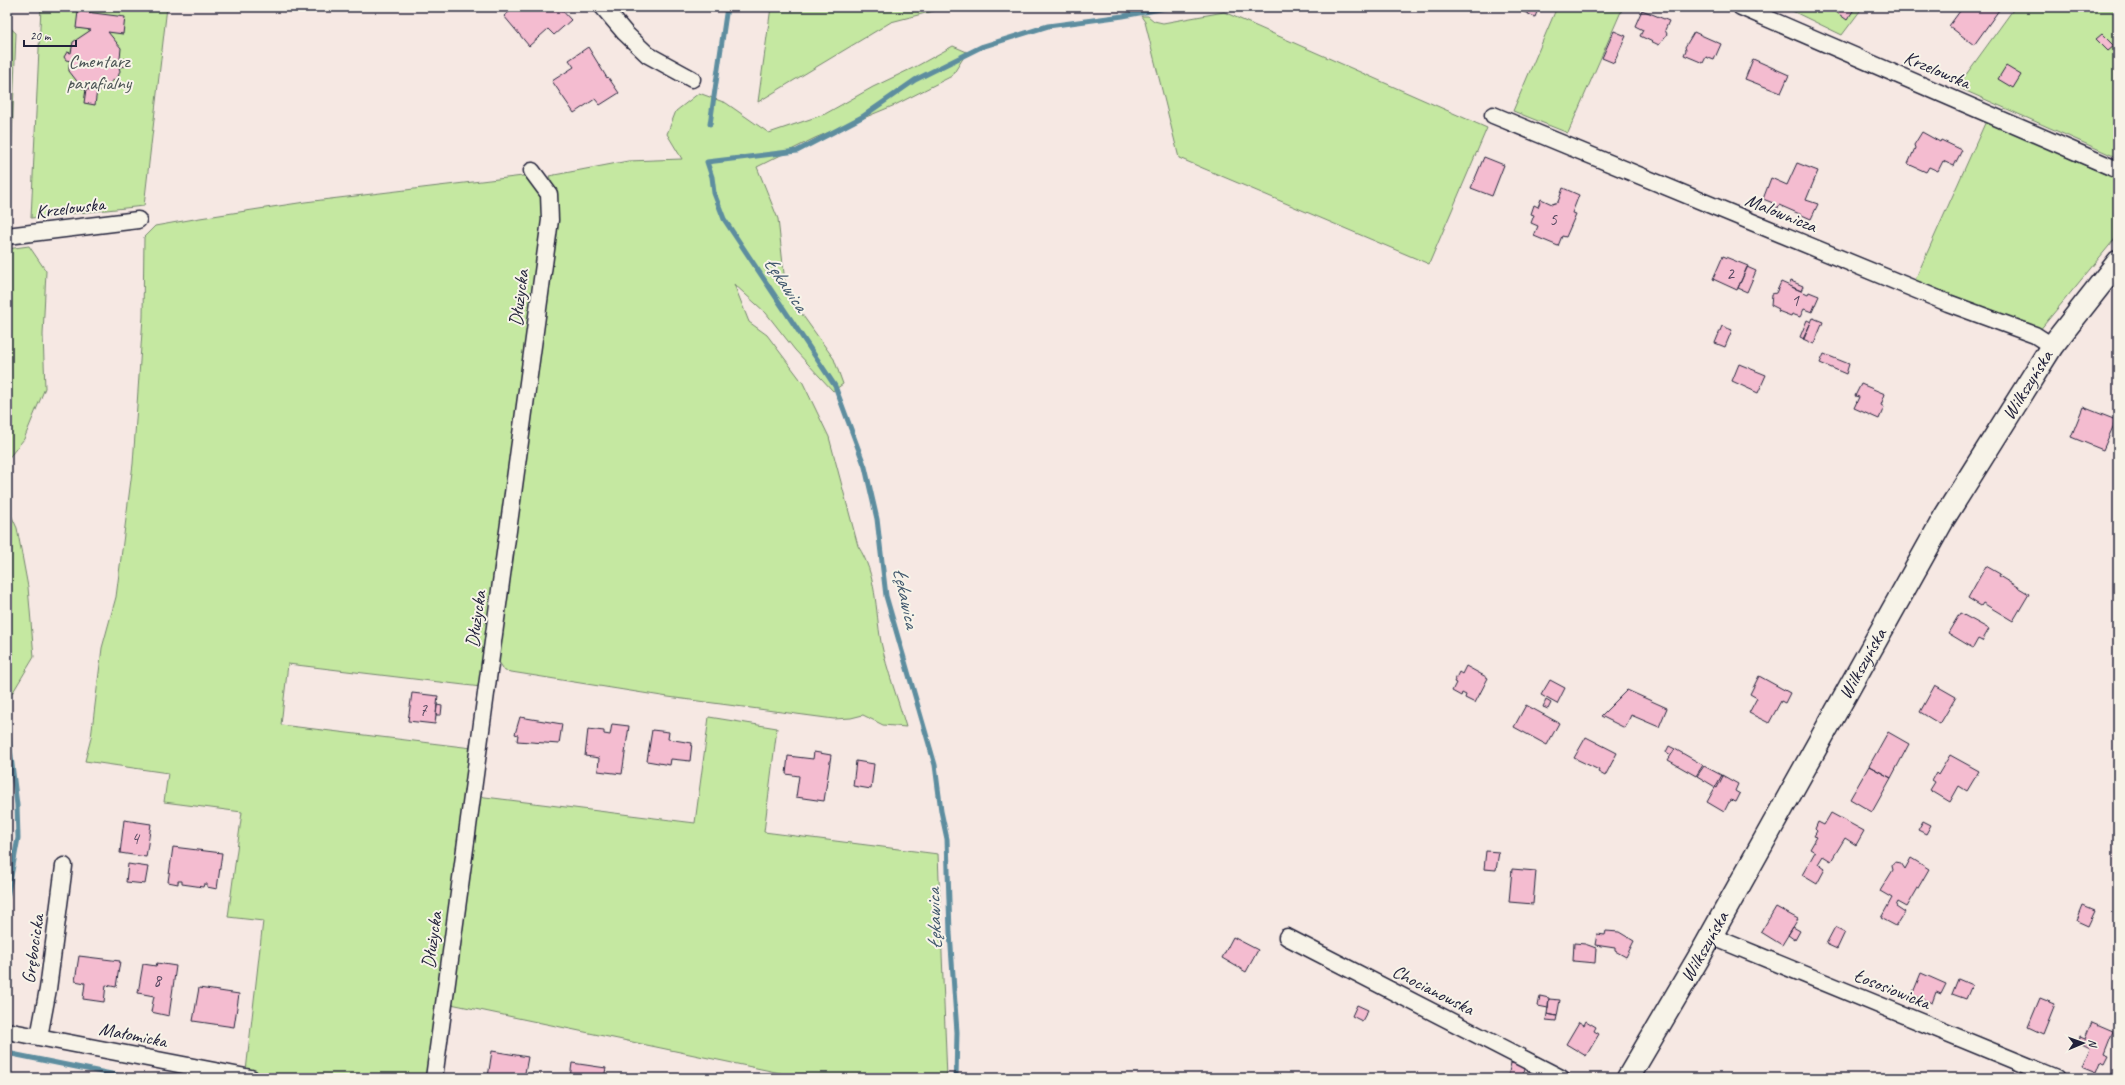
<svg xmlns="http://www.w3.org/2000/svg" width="2125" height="1085" font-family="Caveat,sans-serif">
	<rect width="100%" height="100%" fill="#f6e8e3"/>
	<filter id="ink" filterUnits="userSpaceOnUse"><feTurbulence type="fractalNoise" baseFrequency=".025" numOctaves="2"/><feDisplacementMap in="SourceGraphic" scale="8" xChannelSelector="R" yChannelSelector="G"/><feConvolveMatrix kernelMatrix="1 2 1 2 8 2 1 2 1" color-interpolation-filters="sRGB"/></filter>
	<g filter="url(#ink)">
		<!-- green -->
		<path fill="#c5e8a1" stroke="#74856e" d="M41 7H167L144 206 31 218Z
			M771 7H949L891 22 758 102Z
			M1557 7H1623L1568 133 1513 111Z
			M1784 7H1863L1842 35Z
			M2015 7H2118V158L1957 87Z
			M1224 12 1487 128 1429 264 1179 158 1145 22 1141 16H1148L1154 21 1163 23Z
			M7 25 16 33 9 218 7 219Z
			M953 46 967 52 952 76 895 105 815 138 757 167 778 219 786 292 834 359 843 384 833 391 795 350 766 313 734 284 749 322 767 335 803 383 829 437 858 546C877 575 875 609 881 642 887 671 898 699 906 727L883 725 863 715 851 718 834 719 668 697 505 671 499 662 497 653 556 221 557 197 549 176 628 161 682 159 667 134 676 111 699 93 726 103 769 133 825 114 873 87 917 66Z
			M1986 121 2118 180V235L2039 331 1915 280Z
			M523 176 531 177 546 200 481 687 288 664 281 725 472 748 429 1078H278L246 1071 263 921 228 917 242 812 164 802 168 773 85 761 91 738 102 648 116 597 133 464 143 317 144 237 155 226 200 218 305 202Z
			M29 246 46 271 43 335 45 388 24 439 7 460V249Z
			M7 506 17 528 28 587 34 657 13 692H7Z
			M709 717 777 728 764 832 938 854 947 1078H804L451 1004 477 796 695 823Z
			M182 1073 209 1078H181Z"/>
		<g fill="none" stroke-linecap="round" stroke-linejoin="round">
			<!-- stream -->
			<path stroke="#5d8d9f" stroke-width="5" d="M710 124 727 7
				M7 724 17 805 18 838 7 898
				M7 1053 131 1078
				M956 1078 957 1032 950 933 947 839 941 811 935 765 886 596 877 519 865 467 835 386 724 219 714 193 712 177 707 162 797 151 862 117 915 80 981 47 1048 26 1123 16 1171 7"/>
		</g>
		<!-- building -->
		<path fill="#f4bcd0" stroke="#22223b" d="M515 7H559L571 20 554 35 548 29 529 46 504 16Z
			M1513 7H1539L1535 17Z
			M1839 7H1853L1855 8 1847 20 1836 12Z
			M1963 7H1995L1999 10 1974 45 1949 26Z
			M1642 10 1669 21 1665 30 1667 34 1659 45 1640 36 1643 30 1635 26Z
			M78 11 125 17 123 34 108 32 121 48 120 59H125L126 66 119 67 120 71 118 77 99 91 83 89 69 71V64L71 61 66 60 64 57 67 52 71 53 73 42 91 30 76 28Z
			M1614 31 1626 36 1614 63 1602 58Z
			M1694 32 1721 44 1714 60 1706 57 1703 63 1684 55 1686 50 1685 47Z
			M2102 34 2114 46 2108 51 2096 39Z
			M588 47 607 78 608 77 619 93 600 105 595 99 574 113 552 81 574 67 569 60Z
			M1753 59 1789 75 1781 93 1745 79Z
			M2006 66 2021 75 2013 88 1998 79Z
			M86 89 97 90 95 105 84 103Z
			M1922 132 1940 142 1941 140 1962 150 1954 166 1943 161 1938 171 1929 167 1926 172 1908 164 1915 148 1914 145Z
			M1484 157 1504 165 1492 196 1471 188Z
			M1797 163 1818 171 1806 200 1818 204 1811 219 1779 205 1778 208 1772 205 1773 203 1763 199 1771 178 1787 185Z
			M1563 188 1579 195 1572 213 1576 214 1566 237 1562 236 1558 246 1534 236 1538 226 1531 223 1534 215 1531 214 1534 205 1538 207 1541 199 1552 204 1558 202Z
			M1723 256 1748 266 1737 290 1713 279Z
			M1747 267 1756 271 1747 292 1738 288Z
			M1791 281 1803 286 1801 291 1789 286Z
			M1781 282 1808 294 1809 292 1819 296 1812 312 1804 309 1800 317 1792 314 1791 316 1778 311 1779 309 1771 305 1772 294 1776 293Z
			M1813 318 1823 322 1814 344 1803 339Z
			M1807 320 1811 322 1804 339 1800 337Z
			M1722 326 1732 330 1725 347 1715 343Z
			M1824 354 1849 364 1846 374 1820 363Z
			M1739 364 1766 375 1758 393 1732 381Z
			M1861 384 1885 394 1881 405 1884 407 1879 419 1854 408 1859 397 1855 396Z
			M2083 407 2116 420 2103 450 2071 437Z
			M1986 566 2000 574 1999 576 2029 594 2013 621 1983 603 1981 606 1968 598Z
			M1960 613 1989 629 1982 641 1978 639 1973 648 1948 633Z
			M1466 666 1488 678 1475 703 1465 698 1466 695 1462 693 1461 696 1452 691 1456 683 1454 682 1459 672 1462 674Z
			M1759 676 1790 693 1785 703 1781 701 1769 723 1749 713 1757 698 1750 694Z
			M1550 680 1565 688 1557 704 1541 695Z
			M1935 685 1956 697 1940 724 1920 712Z
			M1627 690 1667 708 1659 727 1631 715 1625 728 1601 716Z
			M412 693 438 696 435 724 408 721Z
			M1546 700 1551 703 1548 709 1543 707Z
			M437 705 442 706 441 715H436Z
			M1526 705 1559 723 1547 745 1514 727Z
			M520 717 562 724 559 744 517 741 518 735 515 734Z
			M612 724 629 726 622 774 598 771 599 758 585 756 588 729 604 731V734L610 735Z
			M652 730 669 732 668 739 692 743 690 761 671 759 670 765 647 761Z
			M1888 732 1909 744 1891 778 1869 766Z
			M1586 737 1617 753 1605 776 1598 772 1599 770 1574 758Z
			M1669 746 1675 749 1671 755 1666 752Z
			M1675 749 1703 765 1696 776 1668 760Z
			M814 752 831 755 824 801 796 797 799 776 786 774 788 756 813 759Z
			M1950 755 1979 771 1967 791 1959 786 1950 802 1930 790 1935 782 1932 780 1936 773 1938 775Z
			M856 761 874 764 871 789 853 786Z
			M1704 766 1723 776 1717 788 1697 776Z
			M1869 766 1891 778 1872 812 1850 799Z
			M1722 775 1738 784 1735 791 1740 794 1736 802 1730 800 1724 812 1707 802Z
			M1831 813 1864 831 1856 845 1845 838 1831 861 1823 856 1818 864 1825 869 1817 884 1802 875 1815 852 1810 849 1817 837 1814 836 1817 831 1815 829 1818 822 1824 825Z
			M124 820 151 824 146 857 120 853Z
			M1923 821 1931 825 1926 834 1918 830Z
			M173 847 222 853 217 889 207 887V884H204L203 887 182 884V881H178V884L168 882Z
			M1486 851 1499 852 1496 870 1484 869Z
			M1911 858 1929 869 1907 907 1898 902 1896 906 1905 912 1896 926 1881 918 1892 898 1880 891 1893 870 1892 866 1894 862 1901 863 1905 869Z
			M128 864 148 867 145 884 126 882Z
			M1512 869 1536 871 1533 904 1509 902Z
			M2083 906 2095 911 2088 926 2077 921Z
			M1776 907 1798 919 1782 945 1761 932Z
			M1793 927 1800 931 1795 940 1788 935Z
			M1835 927 1845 932 1837 949 1826 944Z
			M1606 931 1619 932 1634 941 1626 957 1615 951V948L1595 945 1597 934 1605 935Z
			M1233 937 1258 950 1246 972 1222 958Z
			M1574 943 1585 944 1596 948 1595 963 1573 961Z
			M79 956 120 961 116 987 106 985 104 1002 83 999 85 983 75 981Z
			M157 963 176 966 169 1016 151 1012 154 996 138 993 143 964 156 966Z
			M1921 973 1946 984 1941 994 1936 992 1932 1003 1912 995Z
			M1958 979 1972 985 1966 999 1952 994Z
			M199 988 239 994 234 1027 193 1021Z
			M1540 996 1549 998 1548 1008 1538 1006Z
			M2040 998 2055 1004 2043 1034 2028 1027Z
			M1549 999 1560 1000 1557 1016 1547 1014Z
			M1357 1005 1368 1010 1362 1021 1352 1016Z
			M1547 1014 1557 1016 1556 1021 1546 1020Z
			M1586 1021 1596 1027 1594 1031 1599 1034 1586 1056 1566 1044 1579 1022 1584 1025Z
			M2092 1022 2113 1031 2104 1054 2109 1056 2105 1064 2100 1062 2096 1072 2081 1066 2089 1047 2079 1042 2080 1037 2085 1039Z
			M492 1051 528 1057 524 1078 488 1077Z
			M572 1063 606 1068 604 1078H570Z
			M1511 1063 1525 1065 1522 1078 1508 1077Z
			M1409 1075 1418 1077 1423 1078H1409Z"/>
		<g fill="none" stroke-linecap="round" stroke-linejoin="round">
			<!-- street casing -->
			<g stroke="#22223b" stroke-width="19">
				<path id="street" d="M603 7 625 33 648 55 692 79
					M1741 7 2118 170
					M1493 115 1948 303 2035 335 2052 346
					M7 236 138 220
					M1711 936 2057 1078
					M1287 937 1561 1078
					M7 1031 251 1078
					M39 1037 48 989 64 866
					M434 1078 550 220 549 194 532 171"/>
			</g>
			<!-- secondary casing -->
			<g stroke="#22223b" stroke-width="25">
				<g id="secondary">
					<path id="s1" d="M1628 1078 1702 952 1944 518 2052 346 2118 262"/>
				</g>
			</g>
			<!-- street -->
			<use href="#street" stroke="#f7f3e8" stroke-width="16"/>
			<!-- secondary -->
			<use href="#secondary" stroke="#f7f3e8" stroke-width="22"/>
		</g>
	</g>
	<g text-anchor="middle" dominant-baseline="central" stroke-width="4" stroke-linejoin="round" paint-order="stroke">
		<!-- number labels -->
		<g font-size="17" fill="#564860">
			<text x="1553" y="219">5</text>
			<text x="1730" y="273">2</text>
			<text x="1795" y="300">1</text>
			<text x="423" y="710">7</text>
			<text x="135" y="838">4</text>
			<text x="157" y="980">8</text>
		</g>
		<!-- park labels -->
		<g font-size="19" fill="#4b5454" stroke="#f7f3e8">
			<text x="99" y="61">Cmentarz<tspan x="99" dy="22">parafialny</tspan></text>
		</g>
		<!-- street labels -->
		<g font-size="19" fill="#22223b" stroke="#f7f3e8">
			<text transform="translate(1937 70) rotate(23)">Krzelowska</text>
			<text transform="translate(70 208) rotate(-7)">Krzelowska</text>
			<text transform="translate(1781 213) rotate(22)">Malownicza</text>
			<text transform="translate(519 298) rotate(-83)">Dłużycka</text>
			<text stroke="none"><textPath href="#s1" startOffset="800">Wilkszyńska</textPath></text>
			<text transform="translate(476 619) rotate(-82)">Dłużycka</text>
			<text stroke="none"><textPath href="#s1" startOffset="476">Wilkszyńska</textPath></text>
			<text transform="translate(432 940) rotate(-82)">Dłużycka</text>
			<text stroke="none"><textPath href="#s1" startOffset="152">Wilkszyńska</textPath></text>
			<text transform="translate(33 949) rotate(-82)">Grębocicka</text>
			<text transform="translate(1892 989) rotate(22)">Łososiowicka</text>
			<text transform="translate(1433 990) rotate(27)">Chocianowska</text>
			<text transform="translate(133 1035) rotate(11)">Małomicka</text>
		</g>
		<!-- water labels -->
		<g font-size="20" font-style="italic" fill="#40576d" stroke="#f7f3e8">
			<text transform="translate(786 284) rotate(56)">Łękawica</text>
			<text transform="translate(906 598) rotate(78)">Łękawica</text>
			<text transform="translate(934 919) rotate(-92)">Łękawica</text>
		</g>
	</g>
	<!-- margin -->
	<rect width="2125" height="1085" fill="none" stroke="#f7f3e8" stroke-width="24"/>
	<rect x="12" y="12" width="2101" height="1061" fill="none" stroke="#22223b" stroke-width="1.5" filter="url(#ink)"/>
	<!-- north arrow -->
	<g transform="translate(2083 1043) rotate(88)" stroke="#f7f3e8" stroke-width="3" paint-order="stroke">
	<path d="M0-3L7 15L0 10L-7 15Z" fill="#22223b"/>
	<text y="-6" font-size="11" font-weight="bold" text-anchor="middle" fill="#22223b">N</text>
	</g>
	<!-- scale -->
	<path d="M24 40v6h52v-6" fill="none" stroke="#22223b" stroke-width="2"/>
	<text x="30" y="40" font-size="12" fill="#22223b" stroke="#f7f3e8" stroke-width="3" paint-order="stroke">20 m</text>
</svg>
